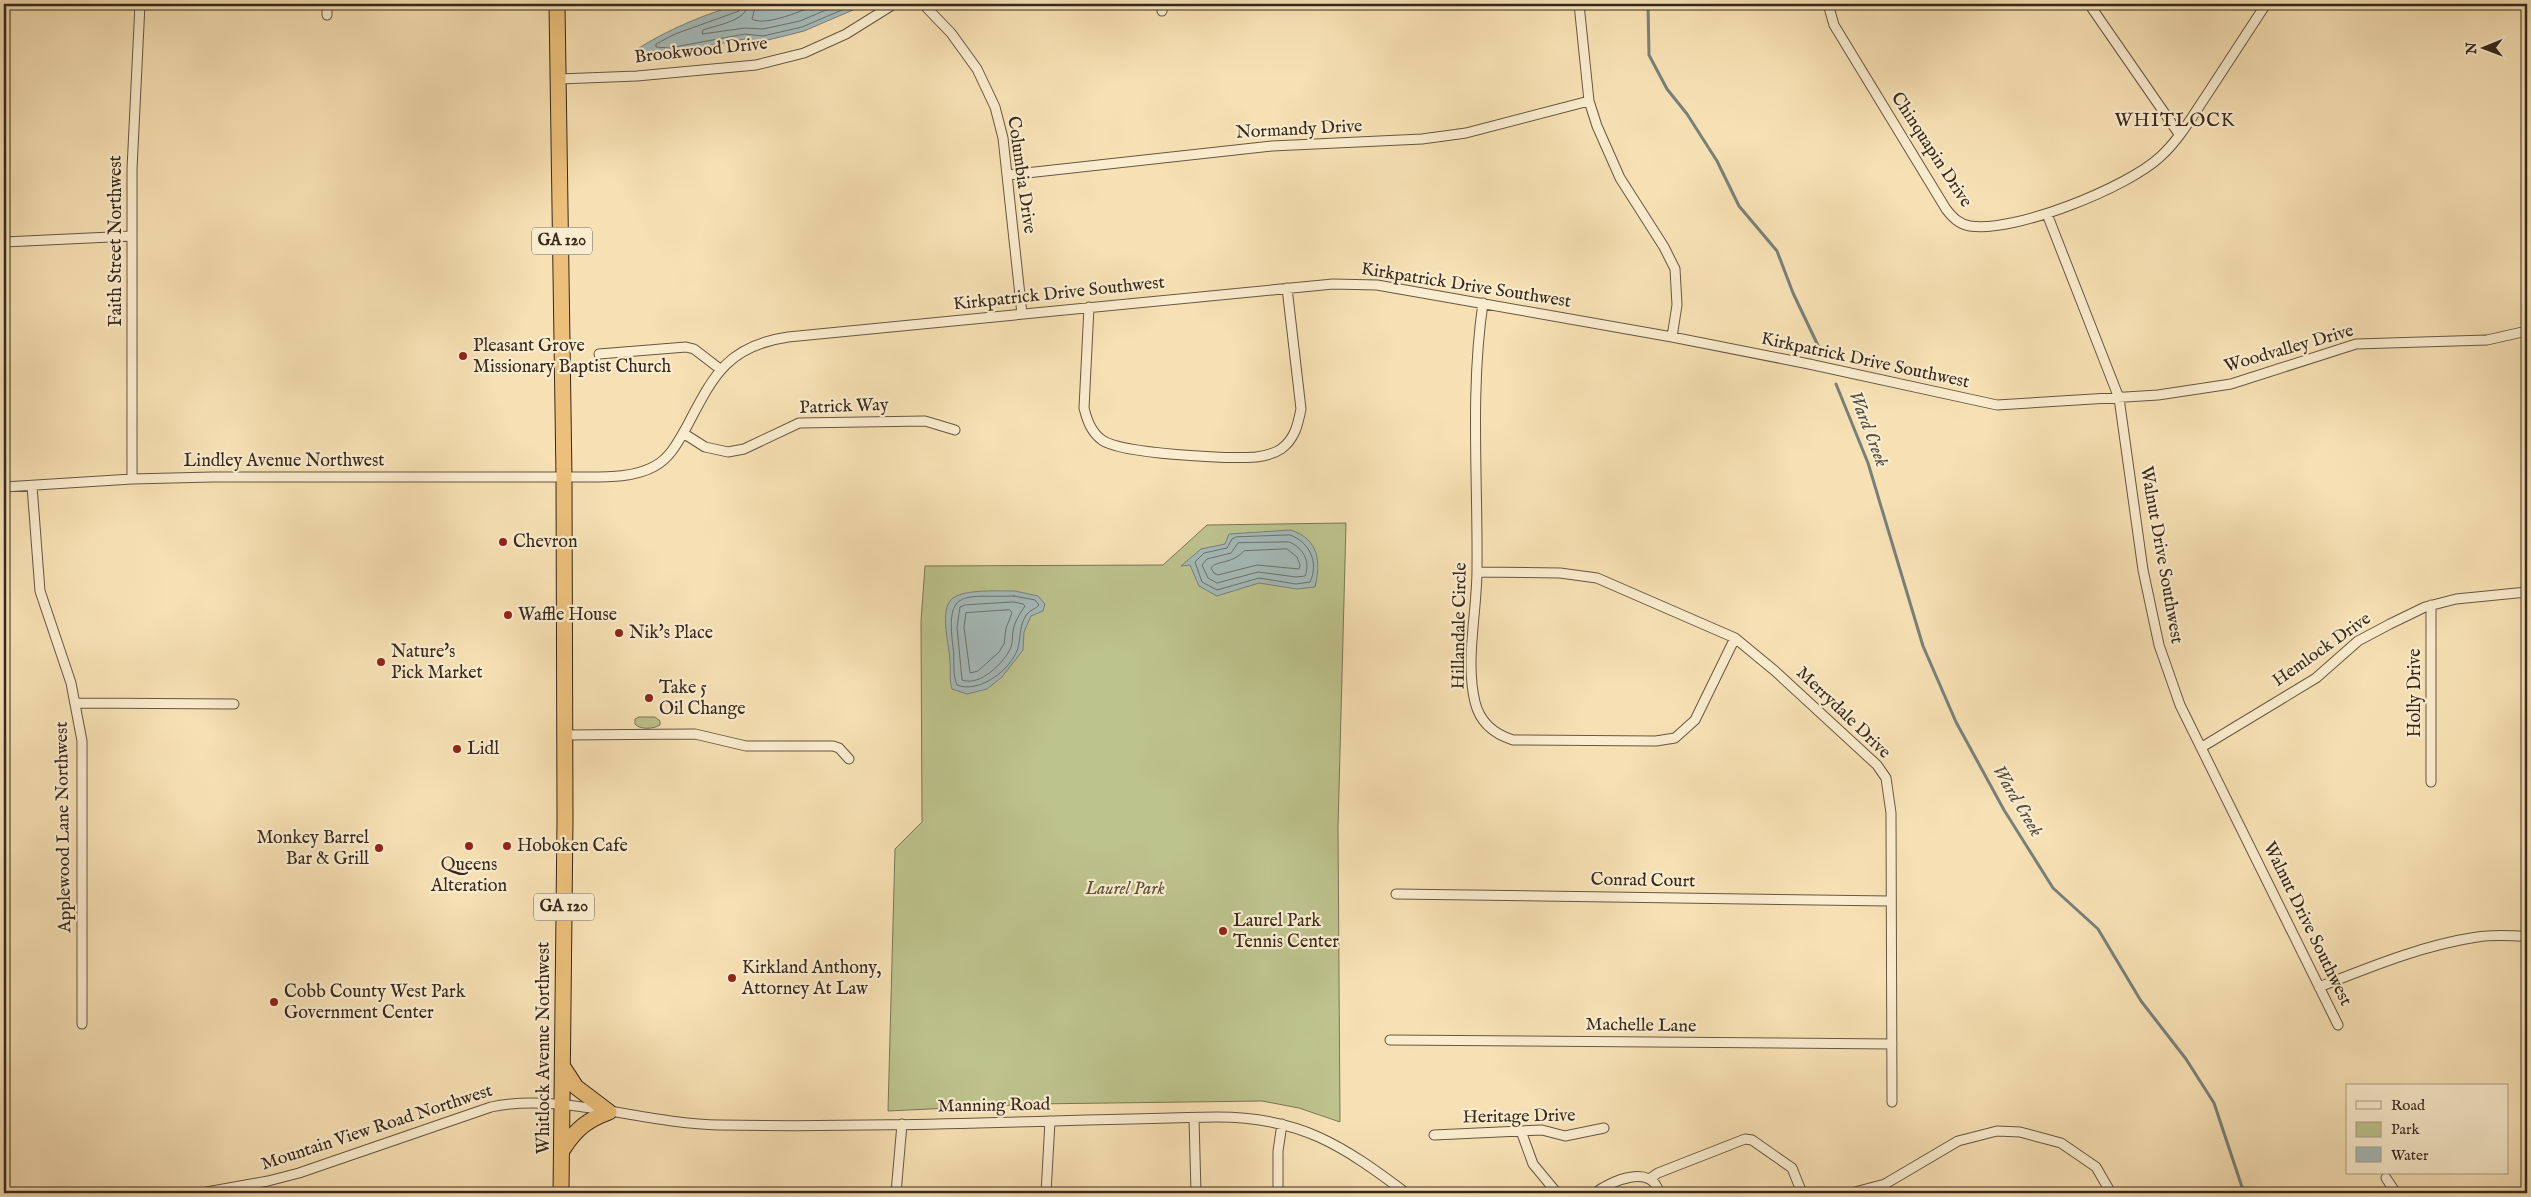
<svg xmlns="http://www.w3.org/2000/svg" width="2531" height="1197" font-family="'IM FELL English',serif">
	<rect width="100%" height="100%" fill="#f7e1b4"/>
	<filter id="stains"><feTurbulence type="fractalNoise" baseFrequency=".004" numOctaves="4"/><feColorMatrix values="0 0 0 0 .2 0 0 0 0 .09 0 0 0 0 .02 0 0 0 .5 -.17"/></filter>
	<radialGradient id="worn" r=".72"><stop offset=".6" stop-color="#630" stop-opacity="0"/><stop offset="1" stop-color="#630" stop-opacity=".3"/></radialGradient>
	<!-- green -->
	<path fill="#bdc38d" stroke="#7a7655" d="M1346 523 1338 828 1340 1122 1299 1108 1262 1101 1033 1104 888 1111 895 849 922 822 921 621 925 566 1163 565 1207 525Z
		M639 717H655L660 721V725C654 729 640 730 635 724V719Z"/>
	<!-- water -->
	<path fill="#a4bab9" stroke="#78807b" d="M776 4H867L804 31 764 41 745 39 670 53H636V50C661 33 712 10 741 5 753 3 764 7 776 4Z
		M1291 530C1319 540 1321 561 1315 587L1297 589 1259 583 1217 596 1199 586 1190 565 1181 566 1201 549 1225 544 1229 534Z
		M1015 591 1038 596 1045 604 1043 611 1031 616 1024 632 1023 650 1002 677 987 689 967 694 952 689C949 679 951 672 950 662 950 646 938 609 953 598 965 589 1000 591 1015 591Z"/>
	<g fill="none" stroke-linecap="round" stroke-linejoin="round">
		<!-- shore -->
		<path stroke="#6d716b" stroke-width="1" d="M742 4 739 11 675 34 656 44V47L669 48 745 34 763 36 802 27 856 4
			M748 4C747 21 717 25 703 30L702 34 745 28 763 29 800 21 840 4
			M756 4 752 19C765 27 804 10 818 4
			M1290 535C1310 542 1319 563 1310 582L1296 584 1259 578 1217 590 1202 582 1195 562 1204 553 1227 548 1232 539 1236 537Z
			M1289 542C1303 547 1311 562 1305 576L1296 577 1258 572 1217 583 1208 578 1202 565 1207 559 1231 553 1238 543Z
			M1287 549 1297 557 1300 565 1299 569 1257 565 1218 575 1214 573 1211 568C1216 560 1231 565 1244 551Z
			M1014 596 1035 600 1039 605C1036 609 1030 610 1027 614 1019 625 1021 636 1018 648 1011 670 979 694 957 685 952 674 955 659 953 647 945 586 965 598 1014 596Z
			M1014 602 1023 604 1025 606C1020 613 1014 623 1013 631 1012 636 1013 642 1011 647 1005 662 980 687 962 680L957 627 960 607 965 605Z
			M1010 610 1012 613 1006 628 1004 644 999 652 978 671 970 673 964 627 966 613Z"/>
		<!-- stream -->
		<path stroke="#78807b" stroke-width="3" d="M1648 4 1649 55 1667 89 1687 114 1717 161 1739 206 1777 251 1793 293 1823 356
			M1836 384 1868 463 1923 646 1956 722 2004 810 2053 888 2098 929 2141 1001 2186 1059 2214 1103 2244 1193"/>
		<!-- minor casing -->
		<g stroke="#665643" stroke-width="11">
			<path id="minor" d="M923 4 951 33 977 69 995 107 1003 138 1022 314
				M1162 4V11
				M1579 4 1589 101 1597 126 1620 178 1664 247 1675 269 1677 305 1672 337
				M1828 4 1834 25 1946 209C1953 218 1959 224 1970 226 2015 233 2128 187 2160 157 2178 141 2192 117 2206 96 2226 65 2246 35 2266 4
				M2089 4 2179 134
				M327 15V4
				M559 79 637 76 756 65 804 53 846 34 894 4
				M1008 175 1272 146 1422 139 1466 133 1589 101
				M2047 214 2119 398 2143 570 2159 645 2180 705 2338 1025
				M4 242 132 236
				M1483 303C1470 391 1478 481 1477 569 1477 613 1465 660 1475 702 1480 723 1494 734 1513 740L1656 741 1675 738 1695 720 1735 638
				M1089 307 1084 408C1087 420 1091 432 1102 440 1121 454 1230 459 1256 457 1264 456 1275 453 1281 449 1295 439 1298 424 1301 409L1287 288
				M599 354 686 347 694 349 720 369
				M683 433 705 447 728 452 744 449 799 423 925 421 955 430
				M132 479V169L140 4
				M32 486 40 591 71 683 82 741V1024
				M4 487 132 479 212 477H581C605 477 634 478 655 466 670 458 678 442 686 428 713 377 726 346 788 337L1333 284 1377 285 1672 337 1809 364 1997 405 2158 395 2231 384 2356 344 2487 340 2527 331
				M1477 572 1560 573 1597 578 1735 638 1775 671 1877 765 1886 778 1891 813 1892 1102
				M76 703 234 704
				M564 735 695 734 746 746H833L839 748 849 759
				M2202 747 2316 678 2358 641 2390 624 2425 607 2456 599 2527 592
				M2431 782V605
				M1396 894 1890 901
				M2319 987C2370 967 2423 945 2477 937 2493 934 2511 936 2527 936
				M1390 1040 1892 1044
				M1194 1118 1196 1193
				M1521 1131 1533 1164 1557 1193
				M1434 1135 1542 1130 1565 1136 1604 1128
				M2386 1178 2396 1193
				M1649 1179 1658 1173 1745 1139 1752 1140 1792 1168 1802 1193
				M201 1193 268 1181 299 1173 491 1107C560 1092 646 1124 719 1125 885 1128 1051 1120 1217 1117 1300 1117 1342 1145 1406 1193
				M896 1193 902 1124
				M1046 1193 1050 1121
				M1278 1193V1151L1282 1124
				M1595 1193C1610 1181 1653 1163 1659 1193
				M1851 1193 1885 1184 1958 1141 1997 1131 2020 1132 2061 1143 2096 1167 2111 1193"/>
		</g>
		<!-- trunk casing -->
		<g stroke="#36281d" stroke-width="17">
			<path id="trunk" d="M557 4 564 477 565 819 561 1193
				M563 1067 576 1087 609 1112
				M563 1149C576 1129 587 1120 609 1112"/>
		</g>
		<!-- minor -->
		<use href="#minor" stroke="#faecce" stroke-width="9"/>
		<!-- trunk -->
		<use href="#trunk" stroke="#ecc07a" stroke-width="15"/>
	</g>
	<!-- markers -->
	<g fill="#8f2418" stroke="#faecce" stroke-width="2">
		<circle cx="463" cy="356" r="5"/>
		<circle cx="503" cy="542" r="5"/>
		<circle cx="508" cy="615" r="5"/>
		<circle cx="619" cy="633" r="5"/>
		<circle cx="381" cy="662" r="5"/>
		<circle cx="649" cy="698" r="5"/>
		<circle cx="457" cy="749" r="5"/>
		<circle cx="469" cy="846" r="5"/>
		<circle cx="507" cy="846" r="5"/>
		<circle cx="379" cy="848" r="5"/>
		<circle cx="1223" cy="931" r="5"/>
		<circle cx="732" cy="978" r="5"/>
		<circle cx="274" cy="1002" r="5"/>
	</g>
	<g text-anchor="middle" dominant-baseline="central" stroke-width="4.5" stroke-linejoin="round" paint-order="stroke">
		<!-- shield labels -->
		<g fill="#faecce" stroke="#716352" stroke-width="1">
			<rect x="532" y="227.5" width="60" height="27" rx="4"/>
			<rect x="534" y="893.5" width="60" height="27" rx="4"/>
		</g>
		<g font-size="16" font-weight="bold" fill="#36281d">
			<text x="562" y="241">GA 120</text>
			<text x="564" y="907">GA 120</text>
		</g>
		<!-- street labels -->
		<g font-size="18" fill="#36281d" stroke="#faecce">
			<text transform="translate(701 51) rotate(-6)">Brookwood Drive</text>
			<text transform="translate(1299 130) rotate(-3)">Normandy Drive</text>
			<text transform="translate(1931 150) rotate(57)">Chinquapin Drive</text>
			<text transform="translate(1021 175) rotate(82)">Columbia Drive</text>
			<text transform="translate(116 241) rotate(-90)">Faith Street Northwest</text>
			<text transform="translate(1466 286) rotate(9)">Kirkpatrick Drive Southwest</text>
			<text transform="translate(1059 294) rotate(-6)">Kirkpatrick Drive Southwest</text>
			<text transform="translate(2289 349) rotate(-16)">Woodvalley Drive</text>
			<text transform="translate(1865 361) rotate(12)">Kirkpatrick Drive Southwest</text>
			<text transform="translate(844 407) rotate(-2)">Patrick Way</text>
			<text x="284" y="461">Lindley Avenue Northwest</text>
			<text transform="translate(2161 555) rotate(80)">Walnut Drive Southwest</text>
			<text transform="translate(1460 626) rotate(-89)">Hillandale Circle</text>
			<text transform="translate(2322 650) rotate(-35)">Hemlock Drive</text>
			<text transform="translate(2415 693) rotate(-90)">Holly Drive</text>
			<text transform="translate(1843 713) rotate(44)">Merrydale Drive</text>
			<text transform="translate(64 827) rotate(-91)">Applewood Lane Northwest</text>
			<text transform="translate(1643 881) rotate(1)">Conrad Court</text>
			<text transform="translate(2307 924) rotate(64)">Walnut Drive Southwest</text>
			<text transform="translate(1641 1026) rotate(1)">Machelle Lane</text>
			<text transform="translate(544 1048) rotate(-90)">Whitlock Avenue Northwest</text>
			<text transform="translate(994 1106) rotate(-1)">Manning Road</text>
			<text transform="translate(1519 1117) rotate(-1)">Heritage Drive</text>
			<text transform="translate(377 1128) rotate(-18)">Mountain View Road Northwest</text>
		</g>
		<!-- poi labels -->
		<g font-size="18" fill="#36281d" stroke="#faecce" text-anchor="start">
			<text x="473" y="346">Pleasant Grove<tspan x="473" dy="21">Missionary Baptist Church</tspan></text>
			<text x="513" y="542">Chevron</text>
			<text x="518" y="615">Waffle House</text>
			<text x="629" y="633">Nik's Place</text>
			<text x="391" y="652">Nature's<tspan x="391" dy="21">Pick Market</tspan></text>
			<text x="659" y="688">Take 5<tspan x="659" dy="21">Oil Change</tspan></text>
			<text x="467" y="749">Lidl</text>
			<text x="369" y="838" text-anchor="end">Monkey Barrel<tspan x="369" dy="21">Bar &amp; Grill</tspan></text>
			<text x="517" y="846">Hoboken Cafe</text>
			<text x="469" y="865" text-anchor="middle">Queens<tspan x="469" dy="21">Alteration</tspan></text>
			<text x="1233" y="921">Laurel Park<tspan x="1233" dy="21">Tennis Center</tspan></text>
			<text x="742" y="968">Kirkland Anthony,<tspan x="742" dy="21">Attorney At Law</tspan></text>
			<text x="284" y="992">Cobb County West Park<tspan x="284" dy="21">Government Center</tspan></text>
		</g>
		<!-- park labels -->
		<g font-size="18" font-style="italic" fill="#584f39" stroke="#faecce">
			<text x="1125" y="889">Laurel Park</text>
		</g>
		<!-- neighbourhood labels -->
		<g font-size="19" letter-spacing="1" fill="#36281d" stroke="#faecce">
			<text x="2175" y="121">WHITLOCK</text>
		</g>
		<!-- water labels -->
		<g font-size="19" font-style="italic" fill="#524c44" stroke="#faecce">
			<text transform="translate(1868 429) rotate(69)">Ward Creek</text>
			<text transform="translate(2017 801) rotate(59)">Ward Creek</text>
		</g>
	</g>
	<!-- margin -->
	<rect width="2531" height="1197" fill="none" stroke="#f7e1b4" stroke-width="20"/>
	<rect x="5" y="5" width="2521" height="1187" fill="none" stroke="#36281d" stroke-width="2.5"/>
	<rect x="10" y="10" width="2511" height="1177" fill="none" stroke="#36281d"/>
	<!-- legend -->
	<rect x="2346" y="1084" width="162" height="90" fill="#faecce" stroke="#ac9e87"/>
	<rect x="2356" y="1101" width="25" height="8" fill="#faecce" stroke="#ac9e87"/>
	<text x="2391" y="1110" font-size="15" fill="#36281d">Road</text>
	<rect x="2356" y="1122" width="25" height="15" fill="#bdc38d" stroke="#ac9e87"/>
	<text x="2391" y="1134" font-size="15" fill="#36281d">Park</text>
	<rect x="2356" y="1147" width="25" height="15" fill="#a4bab9" stroke="#ac9e87"/>
	<text x="2391" y="1160" font-size="15" fill="#36281d">Water</text>
	<!-- north arrow -->
	<g transform="translate(2484 48) rotate(269)" stroke="#faecce" stroke-width="4" paint-order="stroke">
	<path d="M0-4L9 19L0 12L-9 19Z" fill="#36281d"/>
	<text y="-8" font-size="14" font-weight="bold" text-anchor="middle" fill="#36281d">N</text>
	</g>
	<rect width="100%" height="100%" filter="url(#stains)"/>
	<rect width="100%" height="100%" fill="url(#worn)"/>
</svg>
